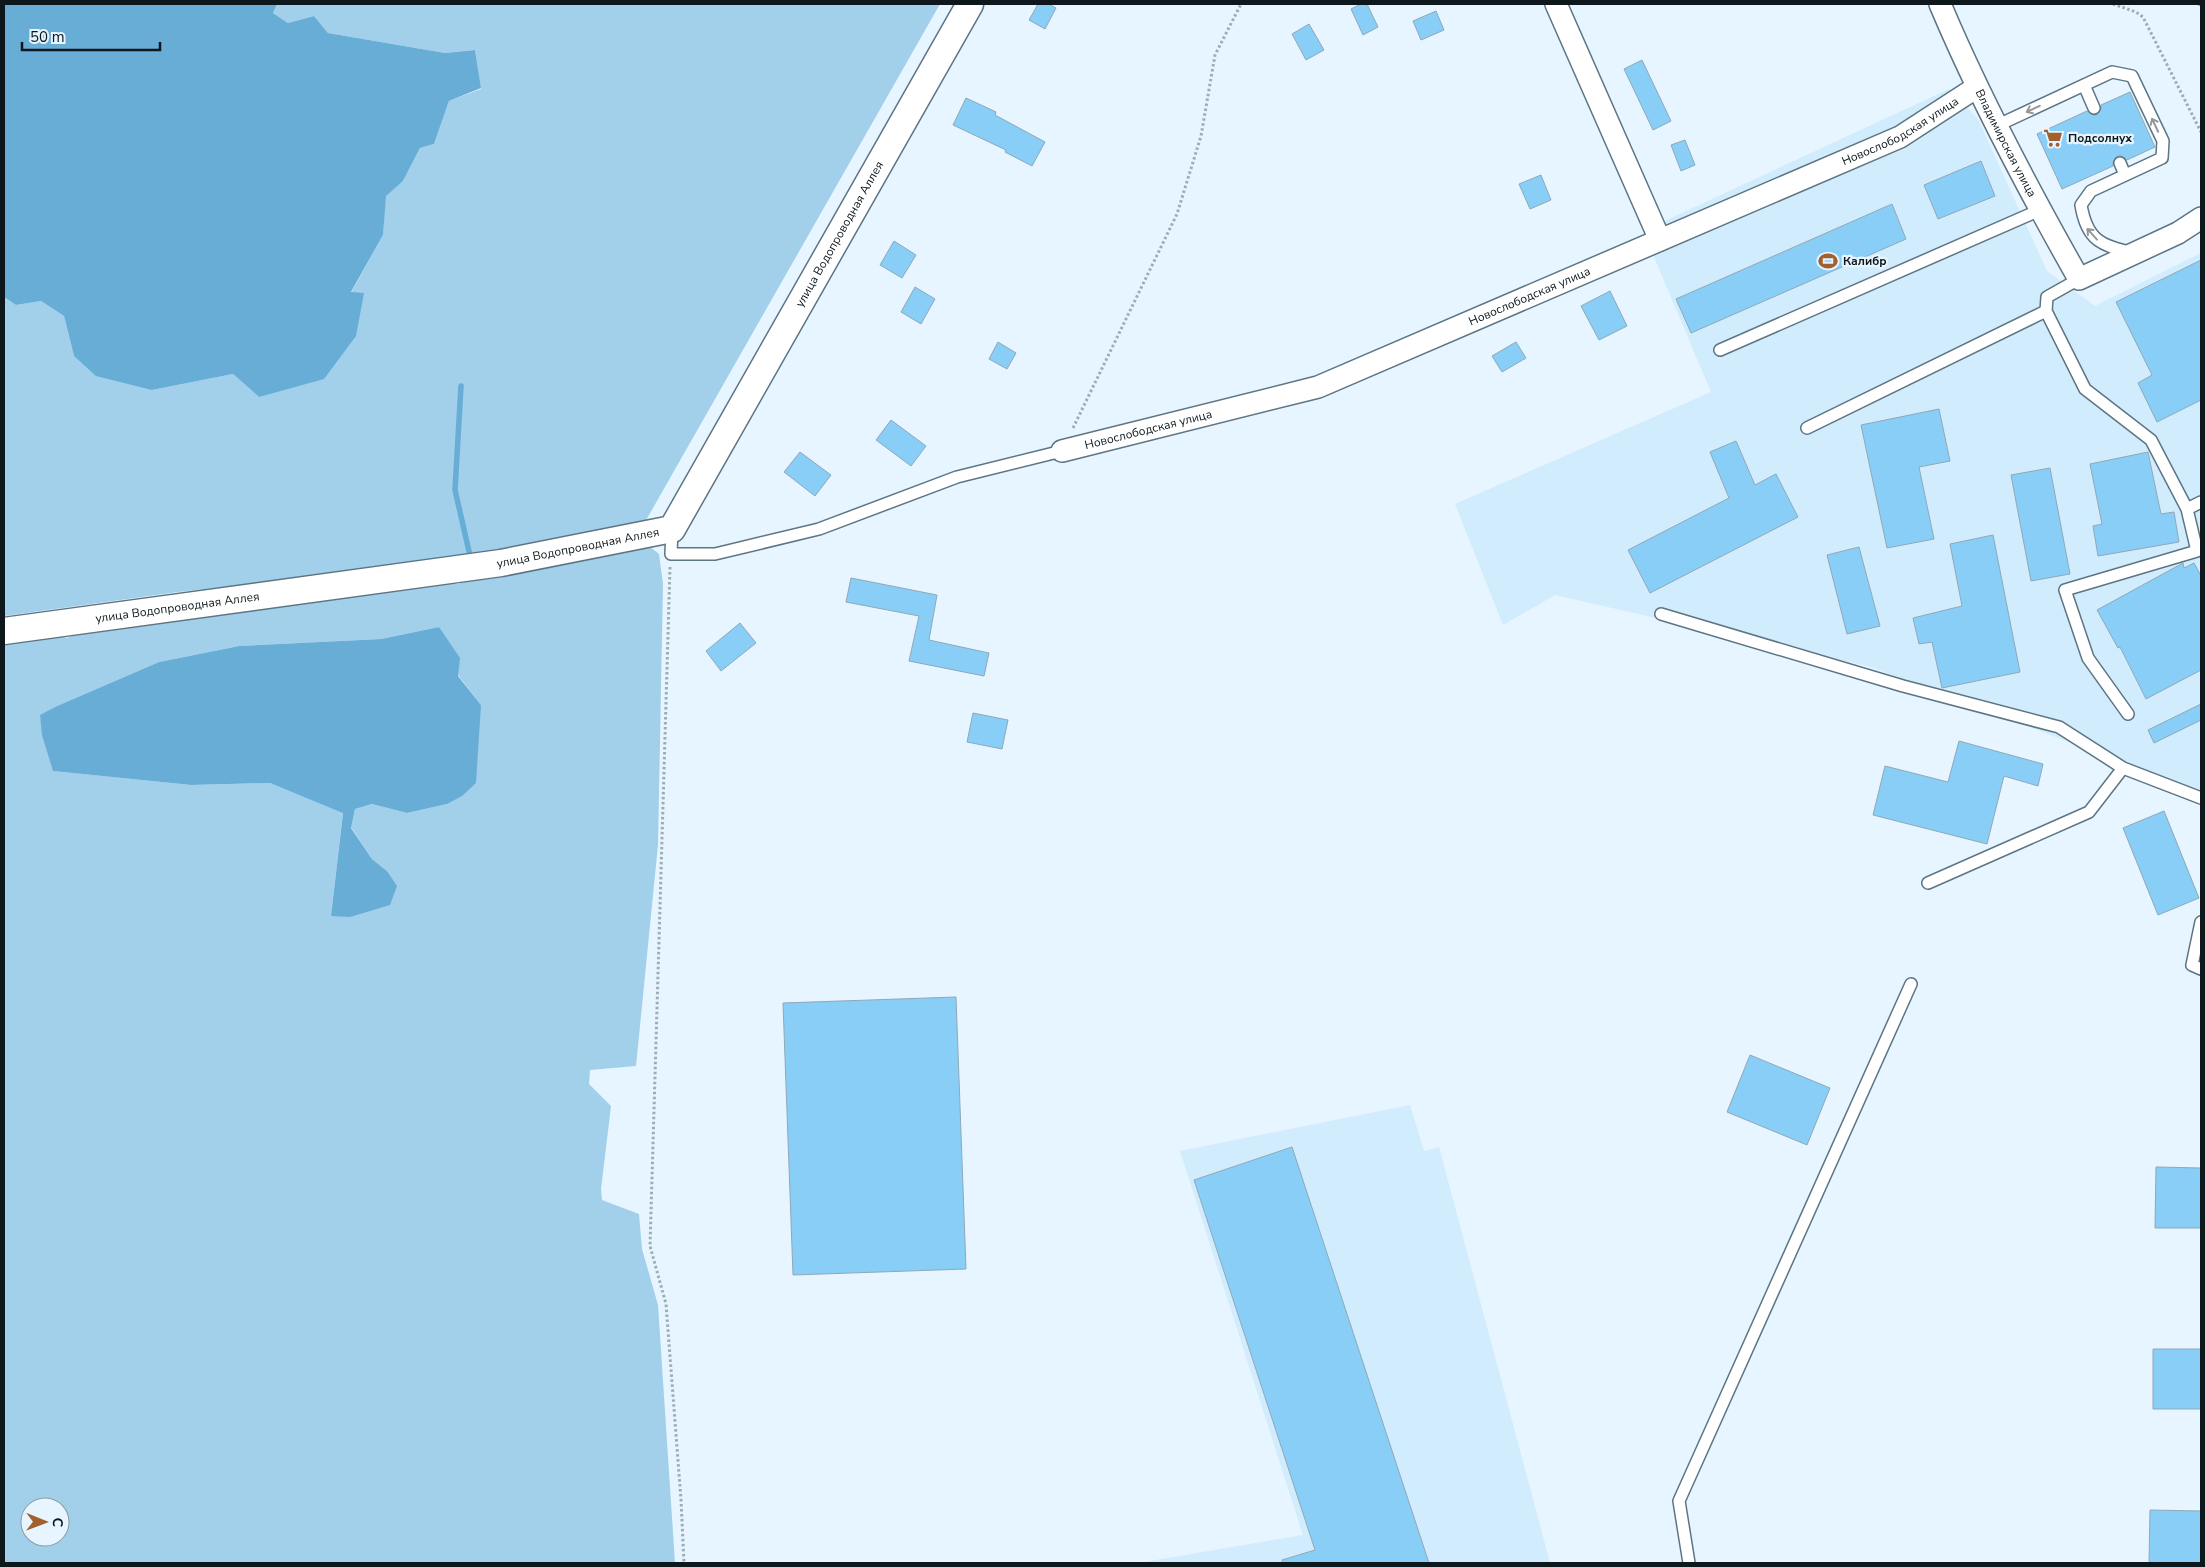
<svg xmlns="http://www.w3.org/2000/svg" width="2205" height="1567" font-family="'Nunito Sans',sans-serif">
	<rect width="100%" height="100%" fill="#e6f5ff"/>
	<!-- built -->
	<path fill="#d1ecfc" d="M1949 89 1978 119 2047 271 2095 306 2201 253V792L1871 667 1555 595 1503 625 1455 504 1711 392 1643 231Z
		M1410 1105 1424 1151 1439 1147 1550 1563H1138L1303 1535 1180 1151Z"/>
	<!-- green -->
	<path fill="#a2cfea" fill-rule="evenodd" d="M277 4H940L645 522 442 562 178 592 4 616V297L16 305 41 301 64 316 74 356 152 390 233 374 259 397 364 293H351L383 235 385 196 403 181 420 148 434 144 449 101 481 89 475 50 445 53 328 33 314 16 288 23 273 13Z
		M644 542 659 554 663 584 658 845 636 1066 590 1070 589 1084 611 1106 601 1189 602 1200 639 1214 642 1249 658 1305 675 1563H4V643L60 636 67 638 86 630 437 584H460L458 580ZM439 627 458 675 481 705 447 804 407 813 372 804 355 809 351 827 372 859 387 871 331 916 343 812 270 783 191 785 54 771 40 716 57 706 159 662 239 646 381 639ZM30 1507H60V1537H30Z"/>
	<!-- water -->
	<path fill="#68add6" d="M4 4H277L273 13 288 23 314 16 328 33 445 53 475 50 481 88 449 101 434 144 420 148 403 181 386 196 383 235 351 292 364 293 356 336 324 379 259 397 233 374 152 390 96 376 74 356 64 316 41 301 16 305 4 297Z
		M439 627 460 658 458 676 481 705 476 783 462 796 447 804 407 813 372 804 355 809 351 828 372 859 387 871 397 886 390 905 350 917 331 916 343 813 270 783 191 785 53 771 42 735 40 715 57 706 159 662 239 646 381 639Z"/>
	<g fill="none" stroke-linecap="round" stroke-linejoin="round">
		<!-- stream -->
		<path stroke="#68add6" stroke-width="5.5" d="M461 386 455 490 471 560"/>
	</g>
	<!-- building -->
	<path fill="#88cef7" stroke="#90a8b8" d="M1038 4H1049L1056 8 1045 29 1029 20Z
		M1361 4H1367L1378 27 1363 35 1351 9Z
		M1436 11 1444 30 1421 40 1413 21Z
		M1309 24 1324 50 1306 60 1292 34Z
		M1642 60 1671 121 1653 130 1624 69Z
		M2130 92 2155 147 2127 160 2121 156H2117L2113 162V166L2062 189 2037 134 2087 111 2093 115H2097L2101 109V105Z
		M966 98 996 112 995 115 1045 142 1032 166 1005 152 1006 150 953 125Z
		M1685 140 1695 165 1681 171 1671 145Z
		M1981 161 1995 196 1938 219 1924 185Z
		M1541 175 1551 200 1530 209 1519 184Z
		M1892 204 1906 239 1691 333 1676 299Z
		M894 241 916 255 902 278 880 265Z
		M2201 260V400L2157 422 2138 383 2152 375 2116 302Z
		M915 287 935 299 921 324 901 312Z
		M1610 291 1627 326 1599 340 1581 306Z
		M998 342 1016 353 1007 369 989 359Z
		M1516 342 1526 358 1502 372 1492 356Z
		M1939 409 1950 461 1919 467 1934 539 1887 548 1861 425Z
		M891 420 926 446 911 466 876 440Z
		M1736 441 1755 485 1776 474 1798 517 1650 593 1628 550 1729 498 1710 452Z
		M800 452 831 475 815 496 784 472Z
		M2148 452 2161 514 2174 512 2179 542 2098 556 2093 526 2102 524 2090 464Z
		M2050 468 2070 574 2031 581 2011 475Z
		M1993 535 2020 672 1942 688 1932 642 1919 644 1913 618 1962 606 1950 544Z
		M1859 547 1880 626 1847 634 1827 555Z
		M2183 563 2184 568 2194 563 2201 576V670L2146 699 2120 647 2118 648 2097 610Z
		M851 578 937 595 929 640 989 653 984 676 909 661 919 616 846 602Z
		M740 623 756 643 721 671 706 651Z
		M2201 704V720L2154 743 2148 730Z
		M973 713 1008 720 1002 749 967 742Z
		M1959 741 2043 764 2038 786 2004 776 1987 844 1873 815 1885 766 1948 782Z
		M2164 811 2199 898 2158 915 2123 828Z
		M956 997 966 1269 793 1275 783 1003Z
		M1750 1055 1830 1088 1807 1145 1727 1112Z
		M1292 1147 1429 1563H1283L1282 1560 1315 1550 1194 1180Z
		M2156 1167 2201 1168V1228H2155Z
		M2153 1349H2201V1409H2153Z
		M2150 1510 2201 1511V1563H2149Z"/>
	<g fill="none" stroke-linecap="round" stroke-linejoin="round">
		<!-- service casing -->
		<g stroke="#5d7483" stroke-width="14">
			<path id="service" d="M2084 85 2094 108
				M1996 126 2112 72 2132 76 2163 141 2162 158 2091 191 2081 205C2087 241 2101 245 2133 253
				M2120 163 2125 175
				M2079 279 2047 297 2046 311 2085 389 2151 440 2187 509
				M1720 350 2040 210
				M1807 428 2046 311
				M672 529 671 554H715L819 529 957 477 1062 451
				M1661 614 1903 686 2059 727 2123 768
				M2128 714 2088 658 2065 590 2197 551 2187 509 2201 502
				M1928 883 2089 812 2123 768 2201 798
				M2201 922 2192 965 2201 969
				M1689 1563 1679 1501 1911 984"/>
		</g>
		<!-- minor casing -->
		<g stroke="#5d7483" stroke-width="24">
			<g id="minor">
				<path d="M1556 4 1660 240"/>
				<path id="s1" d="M1940 4C1980 99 2028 189 2079 279L2178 233 2201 218"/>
				<path id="s2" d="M1062 451 1318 387 1900 137 1977 87"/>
			</g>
		</g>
		<!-- tertiary casing -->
		<g stroke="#5d7483" stroke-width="29">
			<g id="tertiary">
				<path id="s3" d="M4 631 501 563 672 529 970 4"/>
			</g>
		</g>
		<!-- path -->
		<path stroke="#9eacb4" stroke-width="3" stroke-dasharray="2.5 2.5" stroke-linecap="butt" d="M2113 4 2136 12 2143 17 2201 132
			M2198 4 2201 5
			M1073 428 1177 214 1201 136 1215 55 1241 4
			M670 567 650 1246 666 1304 681 1500 684 1563"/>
		<!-- service -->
		<use href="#service" stroke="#fff" stroke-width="11"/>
		<!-- minor -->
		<use href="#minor" stroke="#fff" stroke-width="21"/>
		<!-- tertiary -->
		<use href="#tertiary" stroke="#fff" stroke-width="26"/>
	</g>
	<!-- one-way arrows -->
	<defs><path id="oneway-shaft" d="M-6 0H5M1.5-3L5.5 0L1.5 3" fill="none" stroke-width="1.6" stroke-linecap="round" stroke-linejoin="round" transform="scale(1.25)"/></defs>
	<g stroke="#929799">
		<use href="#oneway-shaft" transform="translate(2033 109) rotate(155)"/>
		<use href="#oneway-shaft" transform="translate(2155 125) rotate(-115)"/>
		<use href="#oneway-shaft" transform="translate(2092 234) rotate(-132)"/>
	</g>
	<!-- icons -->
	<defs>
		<g id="supermarket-bare" transform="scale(1.5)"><path d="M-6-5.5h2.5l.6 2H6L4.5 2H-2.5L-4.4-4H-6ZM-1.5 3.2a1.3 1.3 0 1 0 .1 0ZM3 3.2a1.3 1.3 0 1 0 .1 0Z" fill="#a3602e" stroke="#e6f5ff" stroke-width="2.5" paint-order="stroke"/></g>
		<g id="stadium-bare" transform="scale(1.5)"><path d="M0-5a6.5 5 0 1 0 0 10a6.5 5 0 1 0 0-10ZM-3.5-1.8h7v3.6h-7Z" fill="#a3602e" stroke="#e6f5ff" stroke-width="2.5" paint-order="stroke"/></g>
	</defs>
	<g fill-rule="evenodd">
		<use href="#supermarket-bare" x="2053" y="138"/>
		<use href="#stadium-bare" x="1828" y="261"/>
	</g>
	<g text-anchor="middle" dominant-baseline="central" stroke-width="4.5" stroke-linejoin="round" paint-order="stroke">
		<!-- street labels -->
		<g font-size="12" fill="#0d171c" stroke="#e6f5ff">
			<text stroke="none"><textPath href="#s2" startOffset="900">Новослободская улица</textPath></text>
			<text stroke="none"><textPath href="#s1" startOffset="154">Владимирская улица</textPath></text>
			<text stroke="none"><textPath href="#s3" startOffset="1015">улица Водопроводная Аллея</textPath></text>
			<text stroke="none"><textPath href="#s2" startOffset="494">Новослободская улица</textPath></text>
			<text stroke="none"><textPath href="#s2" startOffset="89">Новослободская улица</textPath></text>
			<text stroke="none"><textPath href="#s3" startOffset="580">улица Водопроводная Аллея</textPath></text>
			<text stroke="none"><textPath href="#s3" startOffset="175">улица Водопроводная Аллея</textPath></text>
		</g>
		<!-- poi labels -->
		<g font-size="12" font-weight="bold" fill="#0d171c" stroke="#e6f5ff" text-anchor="start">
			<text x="2068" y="138">Подсолнух</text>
			<text x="1843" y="261">Калибр</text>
		</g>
	</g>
	<!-- border -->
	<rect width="2205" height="1567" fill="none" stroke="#0d171c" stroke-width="10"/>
	<!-- north arrow -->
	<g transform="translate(45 1522) rotate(91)"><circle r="24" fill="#e6f5ff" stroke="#8f9ca4"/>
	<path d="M0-4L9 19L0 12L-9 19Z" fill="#a3602e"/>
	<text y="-8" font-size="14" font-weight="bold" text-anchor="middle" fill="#0d171c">С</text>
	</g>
	<!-- scale -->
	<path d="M22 42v8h138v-8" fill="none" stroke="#0d171c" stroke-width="2.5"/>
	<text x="30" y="42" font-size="15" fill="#0d171c" stroke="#e6f5ff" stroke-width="4" paint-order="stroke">50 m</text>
</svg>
